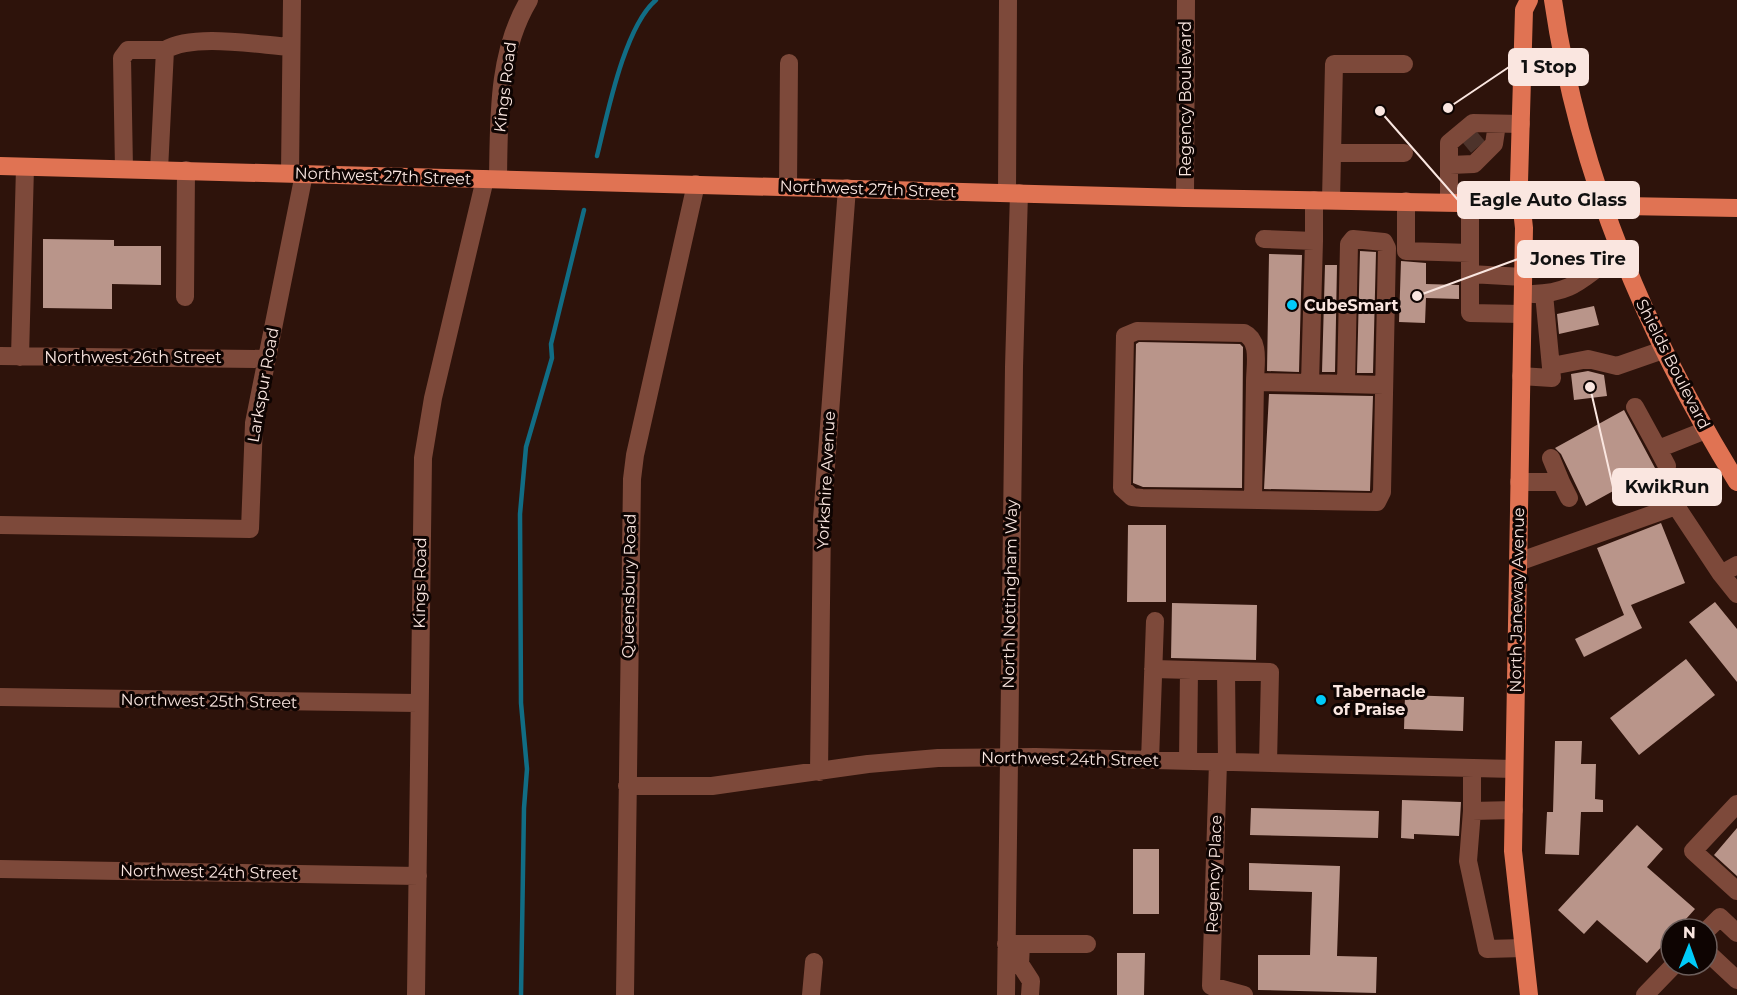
<svg xmlns="http://www.w3.org/2000/svg" width="1737" height="995" font-family="Montserrat,sans-serif">
	<rect width="100%" height="100%" fill="#2e130b"/>
	<g fill="none" stroke-linecap="round" stroke-linejoin="round">
		<!-- stream -->
		<path stroke="#116d85" stroke-width="4.5" d="M597 156C607 116 624 27 656 0
			M521 995 524 808 527 769 521 703 520 514 526 447 552 358 551 344 584 210"/>
	</g>
	<!-- building -->
	<path fill="#b9958a" d="M43 239 114 240V246H161V285L112 284V309L43 308Z
		M1360 251 1376 252 1373 373H1357Z
		M1269 254 1302 255 1299 372 1267 371Z
		M1401 261 1426 263V284L1459 285V299L1426 298 1425 323 1399 322Z
		M1325 265H1337L1335 372H1322Z
		M1594 306 1599 325 1559 334 1557 314Z
		M1139 342 1240 344 1243 347 1242 488 1143 487 1133 483 1136 344Z
		M1588 371 1604 375 1607 396 1574 400 1571 374Z
		M1269 394 1373 396 1370 491 1264 489Z
		M1624 410 1655 468 1586 506 1561 454 1555 448Z
		M1661 523 1685 583 1631 605 1642 628 1584 657 1575 639 1624 615 1597 548Z
		M1128 525H1166V602H1127Z
		M1715 602 1737 629V682L1689 622Z
		M1172 603 1257 605 1256 660 1171 658Z
		M1686 659 1715 695 1639 755 1610 718Z
		M1405 695 1464 697 1463 731 1404 729Z
		M1555 741H1582L1581 764H1596L1595 799 1603 800V812H1581L1579 855 1545 854 1547 812H1553Z
		M1402 800 1461 802 1459 836 1414 834V839L1401 838Z
		M1251 808 1379 811 1378 838 1250 835Z
		M1637 825 1663 849 1647 867 1695 909 1677 929H1671V936L1647 963 1597 920 1584 934 1558 910Z
		M1737 828V876L1714 855Z
		M1133 849H1159V914H1133Z
		M1249 863 1340 866 1337 956 1377 957 1376 993 1258 990V955H1310L1312 892 1249 890Z
		M1117 953H1145L1144 995H1117Z"/>
	<g fill="none" stroke-linecap="round" stroke-linejoin="round">
		<!-- minor-tunnel -->
		<path stroke="#4d332b" stroke-width="18" stroke-dasharray="18 9" stroke-linecap="butt" d="M1468 135 1478 147"/>
		<!-- minor -->
		<path stroke="#7d493a" stroke-width="18" d="M165 50C194 33 258 45 291 47
			M1333 153H1404
			M1450 165 1474 164 1494 144 1497 124
			M124 169 122 58 128 50H165L159 170
			M290 173 292 0
			M498 179C499 119 497 53 529 0
			M788 187 789 63
			M1007 193 1008 0
			M1185 198 1186 0
			M1331 200 1334 64H1404
			M1406 201V251L1470 253V202
			M1449 201V143L1473 123 1521 124
			M1264 239 1314 241V200
			M1470 253V313L1522 314
			M1470 274 1523 277
			M1533 294C1580 293 1585 272 1621 253
			M185 297 186 170
			M0 356 266 359
			M20 357 25 167
			M1552 366 1588 359 1617 366 1663 350
			M1521 376 1552 378 1544 294
			M1310 383 1346 384 1349 244 1353 239 1384 242 1387 248 1382 492 1377 502 1142 498 1132 497 1122 488 1125 336 1137 331 1244 333C1261 341 1255 365 1255 382L1310 383 1314 241
			M1346 384 1384 385
			M1635 407 1658 449 1706 430
			M1658 449 1667 466
			M1551 458 1561 482
			M1519 482H1561L1569 498
			M1253 500 1255 382
			M0 525 250 529 254 423 304 174
			M1518 562 1676 506 1721 574
			M1737 565 1721 574 1737 594
			M1153 669 1270 672 1268 763
			M1226 671 1227 762
			M0 697 418 703
			M1150 760 1155 621
			M1188 761 1189 670
			M1218 762 1211 986 1244 995
			M1472 768V811L1514 810
			M819 772 822 519 847 188
			M627 786H712L868 764 938 758 1035 757 1514 769
			M1737 804 1693 851 1737 891
			M1472 811 1468 861 1487 949 1523 948
			M0 869 418 876
			M1707 930 1720 917 1737 933
			M1006 944H1087
			M1021 944 1020 964 1031 981 1030 995
			M1707 952 1737 980
			M416 995 423 458 433 398 485 179
			M625 995 632 479 635 455 696 184
			M811 995 814 962
			M1006 995 1014 367 1019 193
			M1645 995 1674 965"/>
		<!-- major -->
		<path stroke="#e07353" stroke-width="18" d="M1553 0C1578 172 1646 335 1737 482
			M0 166 1185 198 1737 208
			M1529 995 1513 851 1524 228 1519 182 1524 10 1529 0"/>
	</g>
	<!-- markers -->
	<g fill="#00cbf9" stroke="#0e0402" stroke-width="2">
		<circle cx="1292" cy="305" r="6"/>
		<circle cx="1321" cy="700" r="6"/>
	</g>
	<g text-anchor="middle" dominant-baseline="central" stroke-width="6" stroke-linejoin="round" paint-order="stroke">
		<!-- street labels -->
		<g font-size="16" fill="#fae6e0" stroke="#0e0402">
			<text transform="translate(505 87) rotate(-83)">Kings Road</text>
			<text transform="translate(1185 99) rotate(-90)">Regency Boulevard</text>
			<text transform="translate(383 176) rotate(2)">Northwest 27th Street</text>
			<text transform="translate(868 189) rotate(2)">Northwest 27th Street</text>
			<text x="133" y="357">Northwest 26th Street</text>
			<text transform="translate(1673 364) rotate(63)">Shields Boulevard</text>
			<text transform="translate(263 385) rotate(-80)">Larkspur Road</text>
			<text transform="translate(826 480) rotate(-87)">Yorkshire Avenue</text>
			<text transform="translate(420 583) rotate(-89)">Kings Road</text>
			<text transform="translate(629 586) rotate(-89)">Queensbury Road</text>
			<text transform="translate(1010 594) rotate(-89)">North Nottingham Way</text>
			<text transform="translate(1517 600) rotate(-89)">North Janeway Avenue</text>
			<text transform="translate(209 701) rotate(1)">Northwest 25th Street</text>
			<text transform="translate(1070 759) rotate(1)">Northwest 24th Street</text>
			<text transform="translate(209 872) rotate(1)">Northwest 24th Street</text>
			<text transform="translate(1214 874) rotate(-88)">Regency Place</text>
		</g>
		<!-- poi labels -->
		<g font-size="16" font-weight="bold" fill="#fae6e0" stroke="#0e0402" text-anchor="start">
			<text x="1304" y="305">CubeSmart</text>
			<text x="1333" y="691">Tabernacle<tspan x="1333" dy="18">of Praise</tspan></text>
		</g>
	</g>
	<!-- callouts -->
	<path fill="none" stroke="#fae6e0" stroke-width="2" d="M1448 108L1509 67M1380 111L1458 200M1417 296L1518 259M1590 387L1613 487"/>
	<g fill="#fae6e0" stroke="#0e0402" stroke-width="2">
		<circle cx="1448" cy="108" r="6"/>
		<circle cx="1380" cy="111" r="6"/>
		<circle cx="1417" cy="296" r="6"/>
		<circle cx="1590" cy="387" r="6"/>
	</g>
	<g fill="#fae6e0" stroke="#fae6e0" stroke-width="2">
		<rect x="1509" y="49" width="79" height="36" rx="6"/>
		<rect x="1458" y="182" width="181" height="36" rx="6"/>
		<rect x="1518" y="241" width="120" height="36" rx="6"/>
		<rect x="1613" y="469" width="108" height="36" rx="6"/>
	</g>
	<g font-size="18" text-anchor="middle" font-weight="bold" fill="#111">
		<text x="1549" y="73">1 Stop</text>
		<text x="1548" y="206">Eagle Auto Glass</text>
		<text x="1578" y="265">Jones Tire</text>
		<text x="1667" y="493">KwikRun</text>
	</g>
	<!-- north arrow -->
	<g transform="translate(1689 947) rotate(1)"><circle r="28" fill="#0e0402" stroke="#6c5e5b" stroke-width="1.5"/>
	<path d="M0-4.5L10 22L0 15L-10 22Z" fill="#00cbf9"/>
	<text y="-9" font-size="16" font-weight="bold" text-anchor="middle" fill="#fae6e0">N</text>
	</g>
</svg>
